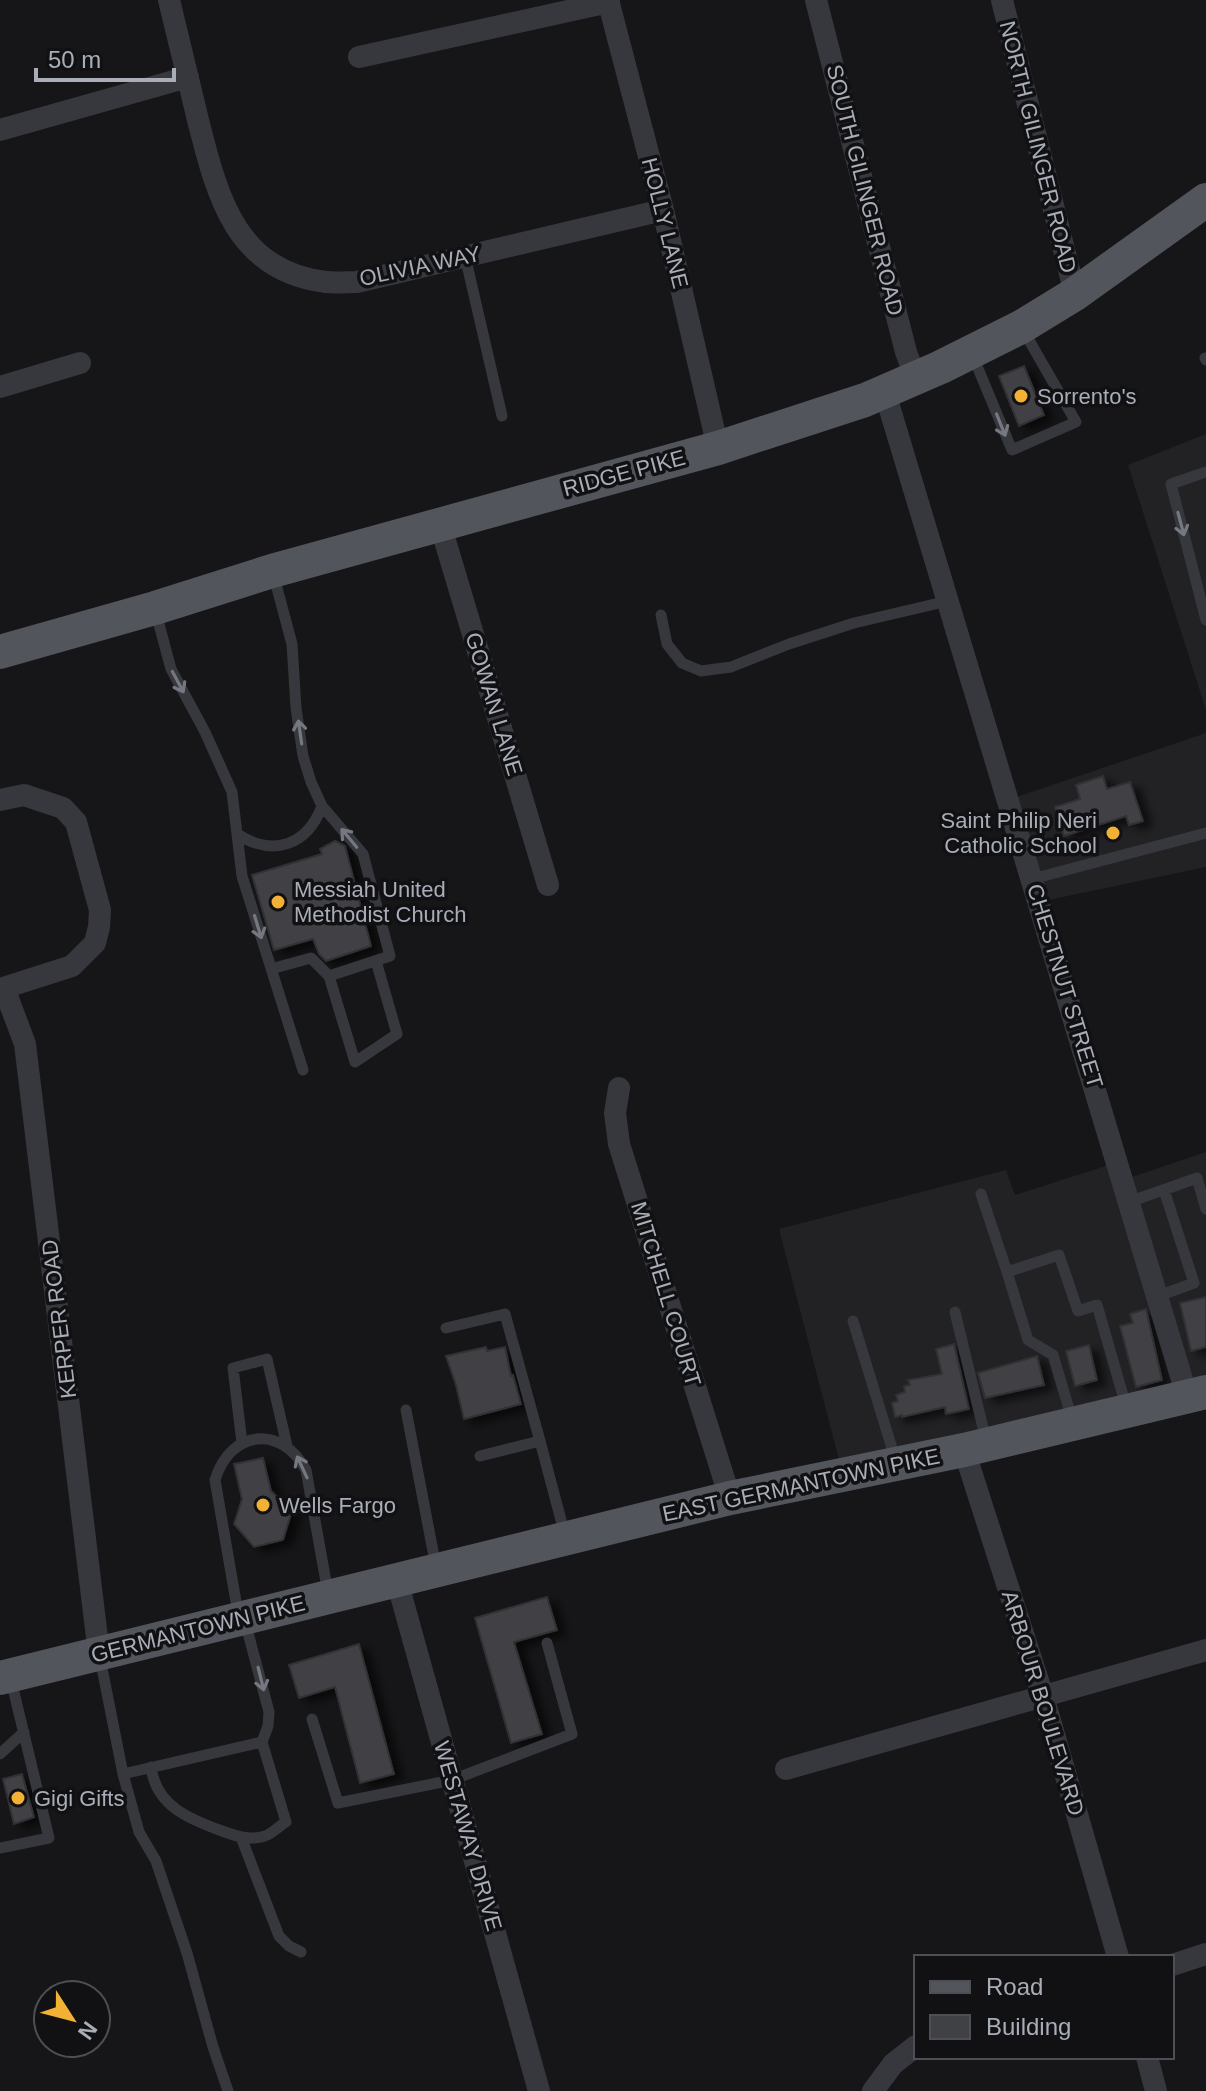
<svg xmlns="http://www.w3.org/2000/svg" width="1206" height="2091" font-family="Arial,sans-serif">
	<defs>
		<filter id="shadow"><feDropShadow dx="9" dy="5" stdDeviation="4" flood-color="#0009"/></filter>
	</defs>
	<rect width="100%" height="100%" fill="#161618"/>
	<!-- built -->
	<path fill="#222225" d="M1206 434V710L1128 465Z
		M1206 733V867L1039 902 1011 799Z
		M1206 1152V1392L843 1475 779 1229 1006 1170 1015 1195 1118 1162 1123 1180Z"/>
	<!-- building -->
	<path fill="#404145" stroke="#303034" stroke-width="2" filter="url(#shadow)" d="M1024 366 1044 415 1019 426 999 376Z
		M1103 776 1107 789 1130 782 1143 821 1129 825 1126 816 1064 836 1055 807 1080 799 1076 785Z
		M335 841 345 846 371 946 326 961 319 954 313 939 274 950 252 875 322 854 320 849Z
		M1206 1297V1347L1191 1351 1180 1303Z
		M1146 1309 1162 1380 1136 1387 1120 1326 1133 1323 1130 1314Z
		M954 1344 969 1409 946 1414 945 1407 902 1417V1415L895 1417 892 1403 898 1401 896 1395 905 1392 904 1386 910 1385 908 1380 942 1374 936 1349Z
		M1089 1345 1097 1380 1075 1386 1066 1351Z
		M486 1347 487 1351 505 1347 511 1376 513 1375 521 1404 464 1419 456 1385 446 1356Z
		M1037 1356 1044 1385 985 1398 978 1373Z
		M263 1458 271 1491 292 1511 283 1540 254 1547 234 1524 242 1499 234 1464Z
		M547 1597 557 1630 514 1642 542 1734 511 1743 475 1618Z
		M359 1644 394 1774 360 1783 335 1687 299 1698 289 1665Z
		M22 1774 34 1817 14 1824 3 1779Z"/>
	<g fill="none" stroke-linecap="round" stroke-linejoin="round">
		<!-- service -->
		<path stroke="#37383d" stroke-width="11" d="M465 256 502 416
			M972 354 1012 450 1076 422 1022 328
			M1205 358 1206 360
			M1206 472 1171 484 1206 620
			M273 573 292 644 296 708 303 756 311 782 322 806 363 854 390 956 329 976
			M156 613 171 669 205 732 232 792 242 876 303 1070
			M661 615 667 644 682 663 701 671 731 667 789 644 854 623 948 601
			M237 834C273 857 307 846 322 806
			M1032 879 1206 833
			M271 969 311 958 329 976 355 1062 397 1034 376 961
			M981 1194 1007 1272 1059 1255 1078 1311 1097 1305 1126 1406
			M1129 1202 1197 1178 1206 1209
			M1007 1272 1028 1340 1053 1355 1072 1419
			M1158 1296 1194 1283 1164 1190
			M955 1312 986 1440
			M853 1321 895 1458
			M446 1328 505 1314 540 1441
			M406 1410 436 1567
			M242 1443 233 1368 267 1359 287 1446
			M480 1456 540 1441 565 1535
			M100 1658 123 1774 139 1832 156 1861 187 1953 213 2047 228 2091
			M312 1719 338 1803 452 1780 572 1734 547 1643
			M0 1754 24 1732
			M151 1767C156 1806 189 1819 222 1831 236 1836 250 1841 265 1836 272 1834 279 1826 286 1822L262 1742 268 1726 269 1712 247 1629 239 1619 215 1480C230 1430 281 1424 306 1470L328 1593
			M123 1774 262 1742
			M241 1837 279 1936 289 1946 301 1952
			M0 1848 49 1838 11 1680"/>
		<!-- minor -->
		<path stroke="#37383d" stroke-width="22" d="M169 0C179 40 188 80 198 120 217 195 235 271 326 282 336 283 347 282 357 282L663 210
			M608 0 663 210 718 448
			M816 0 906 352 916 379
			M1002 0 1075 294
			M359 57 609 2
			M0 130 188 77
			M0 387 80 363
			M885 393 1187 1396
			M440 524 548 885
			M0 800 24 795 63 808 76 822 100 910 99 927 95 943 72 966 0 989
			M4 988 25 1044 99 1654
			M619 1088 615 1113 619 1144 730 1498
			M964 1450 1043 1696 1118 1957
			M397 1581 539 2091
			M786 1769 1206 1650
			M1172 1965 1206 1954
			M1147 2057 1156 2091
			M873 2091 893 2064 916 2046"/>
		<!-- primary -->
		<path stroke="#53555c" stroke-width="34" d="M0 652 155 608 272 571 718 448 865 400 941 367 1021 327 1075 294 1206 200
			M0 1678 730 1498 964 1450 1206 1392"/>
	</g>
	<!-- one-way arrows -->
	<defs><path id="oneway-shaft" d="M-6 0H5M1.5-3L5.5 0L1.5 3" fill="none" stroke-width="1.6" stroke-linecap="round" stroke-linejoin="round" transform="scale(2)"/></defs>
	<g stroke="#757881">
		<use href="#oneway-shaft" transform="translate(1001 425) rotate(68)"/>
		<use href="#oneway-shaft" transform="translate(1181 524) rotate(75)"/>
		<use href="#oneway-shaft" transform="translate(178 682) rotate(62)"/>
		<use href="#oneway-shaft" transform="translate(300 732) rotate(-98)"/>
		<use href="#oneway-shaft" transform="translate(349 838) rotate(-130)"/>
		<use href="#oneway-shaft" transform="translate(258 927) rotate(73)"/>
		<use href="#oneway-shaft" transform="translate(302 1467) rotate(-115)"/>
		<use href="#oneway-shaft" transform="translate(261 1679) rotate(76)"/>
	</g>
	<!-- markers -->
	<g fill="#f2b134" stroke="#111113" stroke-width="3">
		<circle cx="1021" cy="396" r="8"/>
		<circle cx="1113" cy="833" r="8"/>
		<circle cx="278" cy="902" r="8"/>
		<circle cx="263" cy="1505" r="8"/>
		<circle cx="18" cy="1798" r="8"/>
	</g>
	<g text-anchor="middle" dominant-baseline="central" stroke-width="7" stroke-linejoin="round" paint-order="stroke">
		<!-- street labels -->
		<g font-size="22" fill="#a8adb8" stroke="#111113">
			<text transform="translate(1038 147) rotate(76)">NORTH GILINGER ROAD</text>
			<text transform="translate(865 190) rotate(76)">SOUTH GILINGER ROAD</text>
			<text transform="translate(665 223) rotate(76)">HOLLY LANE</text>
			<text transform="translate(420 266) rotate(-12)">OLIVIA WAY</text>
			<text transform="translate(624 473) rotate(-15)">RIDGE PIKE</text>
			<text transform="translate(494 704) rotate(73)">GOWAN LANE</text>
			<text transform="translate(1065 986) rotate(73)">CHESTNUT STREET</text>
			<text transform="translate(666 1294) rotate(73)">MITCHELL COURT</text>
			<text transform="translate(59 1319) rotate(-97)">KERPER ROAD</text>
			<text transform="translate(801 1485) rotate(-12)">EAST GERMANTOWN PIKE</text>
			<text transform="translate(198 1629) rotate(-14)">GERMANTOWN PIKE</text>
			<text transform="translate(1043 1703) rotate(73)">ARBOUR BOULEVARD</text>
			<text transform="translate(468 1836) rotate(74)">WESTAWAY DRIVE</text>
		</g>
		<!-- poi labels -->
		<g font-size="22" fill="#a8adb8" stroke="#111113" text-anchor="start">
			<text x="1037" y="396">Sorrento's</text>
			<text x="1097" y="820" text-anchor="end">Saint Philip Neri<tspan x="1097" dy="25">Catholic School</tspan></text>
			<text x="294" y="889">Messiah United<tspan x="294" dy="25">Methodist Church</tspan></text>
			<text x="279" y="1505">Wells Fargo</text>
			<text x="34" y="1798">Gigi Gifts</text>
		</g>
	</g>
	<!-- legend -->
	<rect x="914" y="1955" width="260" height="104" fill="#111113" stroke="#4d4f55" stroke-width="2"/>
	<rect x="930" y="1981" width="40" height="12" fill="#53555c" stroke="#4d4f55" stroke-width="2"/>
	<text x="986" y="1995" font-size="24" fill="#a8adb8">Road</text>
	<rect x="930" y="2015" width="40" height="24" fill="#404145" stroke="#4d4f55" stroke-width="2"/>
	<text x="986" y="2035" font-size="24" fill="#a8adb8">Building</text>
	<!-- north arrow -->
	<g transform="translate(72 2019) rotate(126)"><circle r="38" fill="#111113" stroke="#4d4f55" stroke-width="2"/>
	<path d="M0-6L14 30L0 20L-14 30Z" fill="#f2b134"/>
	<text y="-12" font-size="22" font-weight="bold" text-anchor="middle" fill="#a8adb8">N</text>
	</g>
	<!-- scale -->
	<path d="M36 68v12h138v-12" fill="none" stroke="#a8adb8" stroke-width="4"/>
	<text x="48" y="68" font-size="24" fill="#a8adb8" stroke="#111113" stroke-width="6" paint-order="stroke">50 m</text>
</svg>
